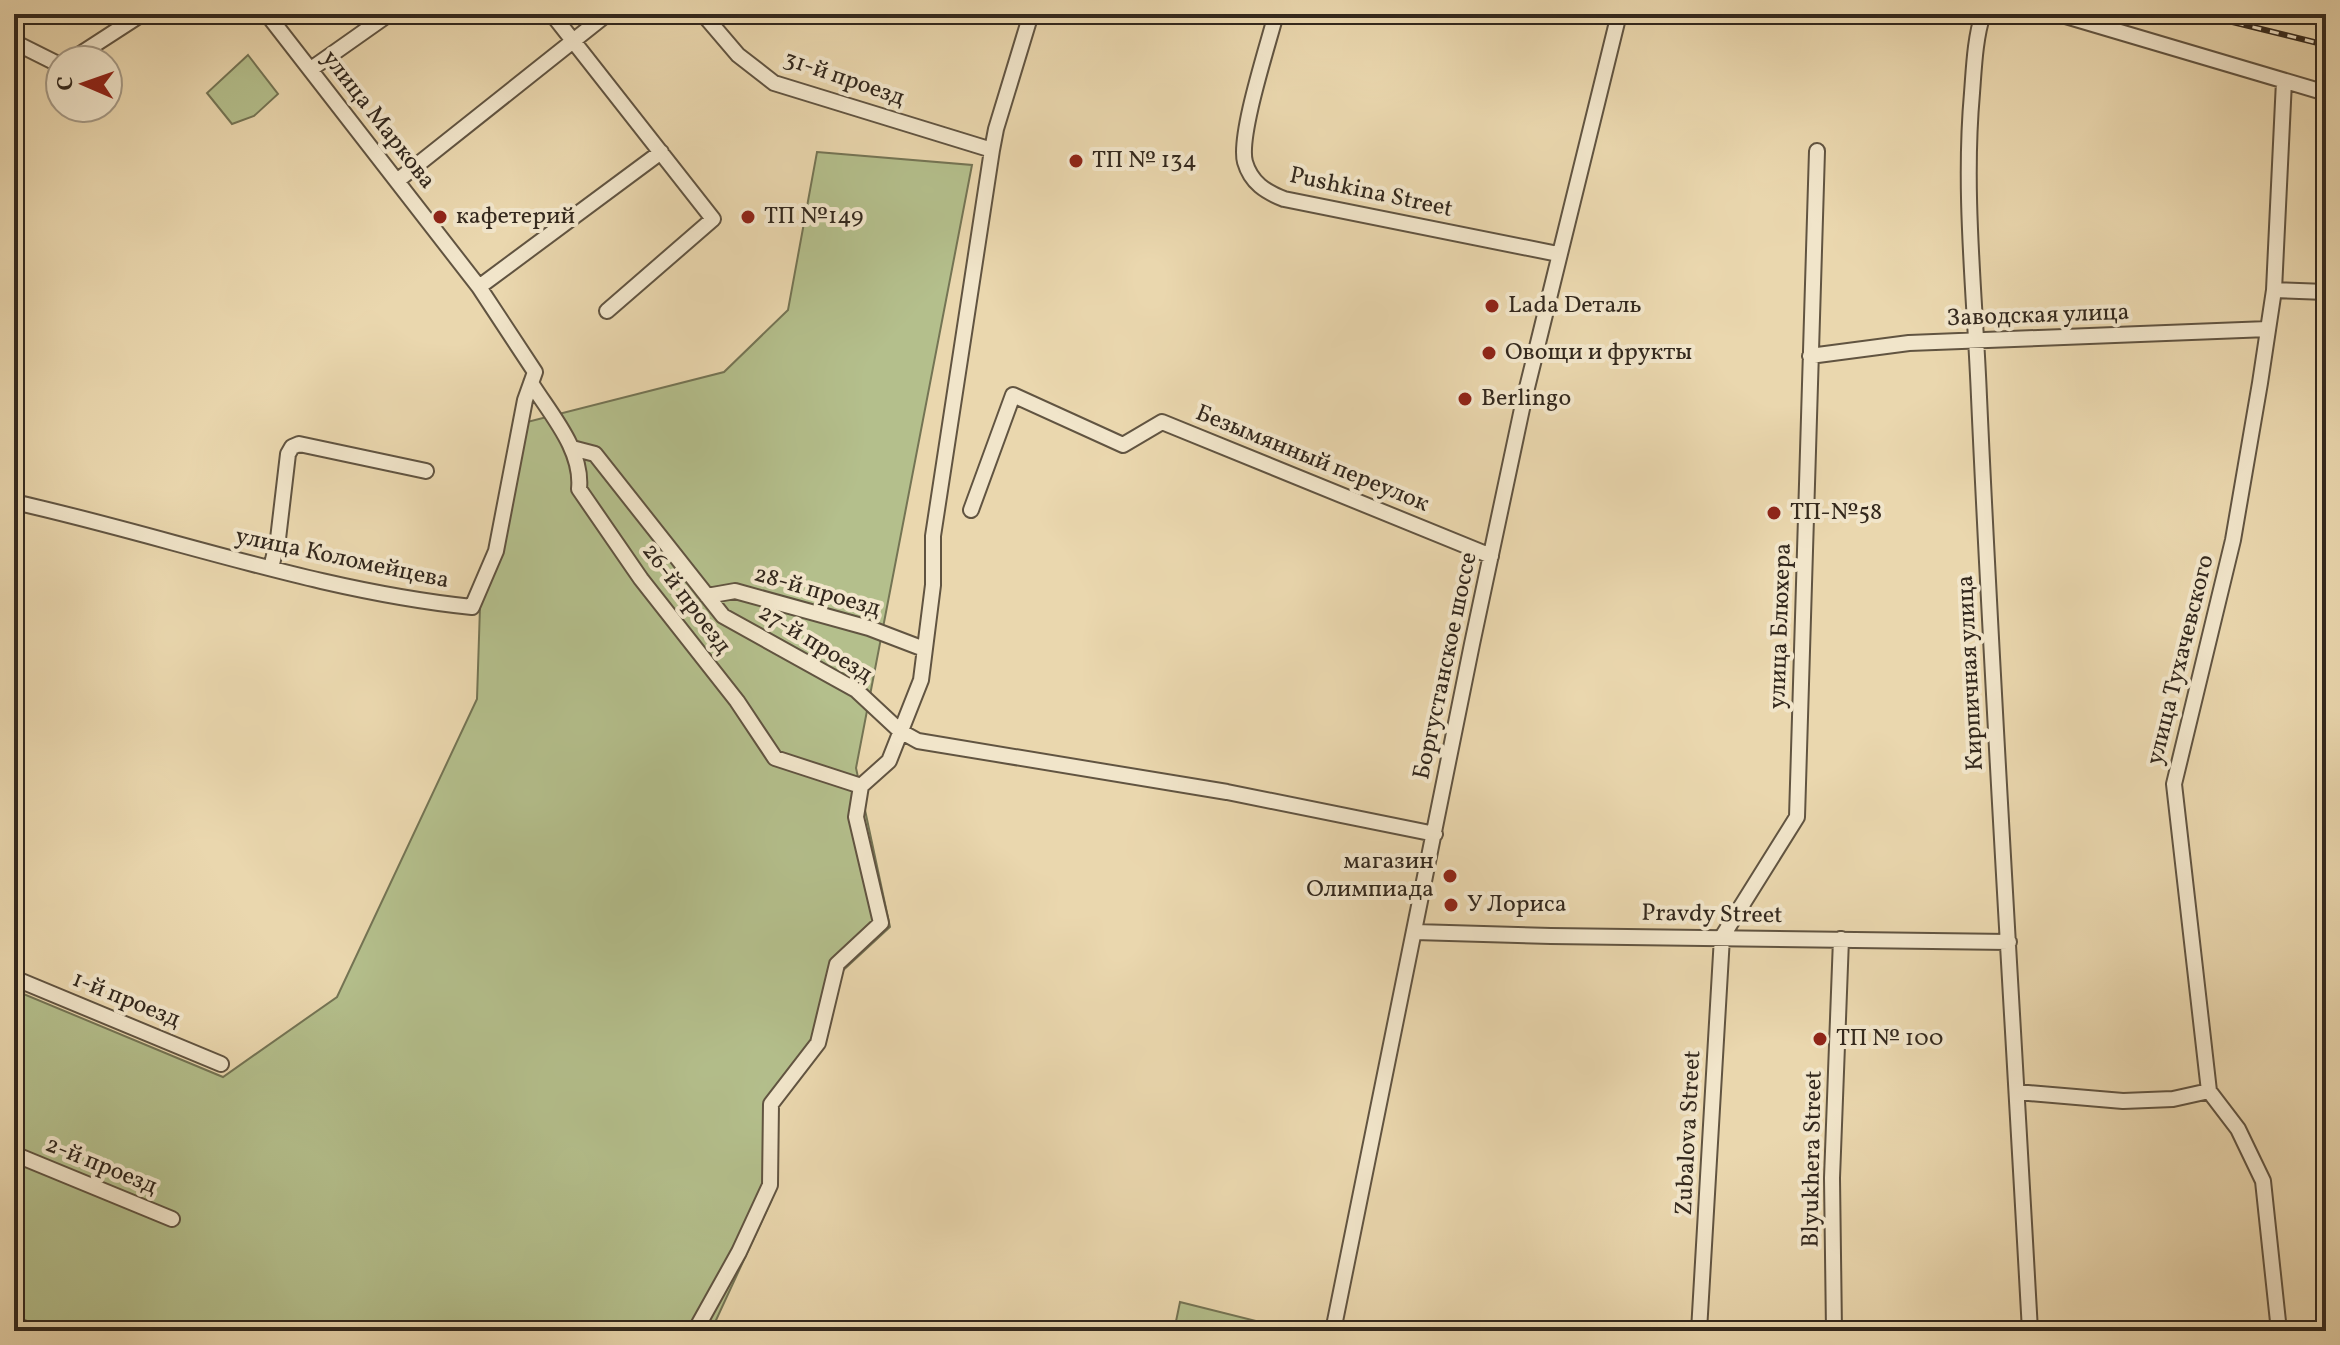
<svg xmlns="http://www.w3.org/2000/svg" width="2340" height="1345" font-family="Vollkorn,serif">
	<rect width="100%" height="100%" fill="#ead7ae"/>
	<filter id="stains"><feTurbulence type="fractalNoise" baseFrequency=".0025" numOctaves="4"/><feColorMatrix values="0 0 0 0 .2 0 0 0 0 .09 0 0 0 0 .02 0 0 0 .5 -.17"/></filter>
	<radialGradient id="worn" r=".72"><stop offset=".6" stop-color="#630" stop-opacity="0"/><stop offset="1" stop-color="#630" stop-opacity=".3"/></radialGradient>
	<!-- green -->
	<path fill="#b4bf8c" stroke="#747454" stroke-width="2" d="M248 55 278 94 254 116 232 124 207 93Z
		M817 152 972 165 856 768 890 927 838 975 828 1032 775 1105 772 1199 711 1331H14V990L223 1077 337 997 477 699 480 607 501 550 527 422 724 372 788 310Z
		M1180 1302 1288 1329V1331H1174Z"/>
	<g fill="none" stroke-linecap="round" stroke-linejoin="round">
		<!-- minor casing -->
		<g stroke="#615441" stroke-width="18">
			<path id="minor" d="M552 14 713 219 607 311
				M703 14 738 55 774 83 992 150
				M1276 14C1268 45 1238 136 1245 162 1251 183 1266 192 1284 199L1558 254
				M1983 14C1975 38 1974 67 1972 93 1963 194 1975 296 1979 397 1993 709 2013 1020 2030 1331
				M2059 14 2326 93
				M14 42 60 65
				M71 60 142 14
				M311 69 389 14
				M397 181 607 14
				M479 287 661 152
				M2274 290 2326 292
				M1810 356 1909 343 2268 329
				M531 383C551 415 583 450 579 489L641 579 737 701 775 758 861 786
				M572 448 595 454 723 616 856 690 900 731 918 741 1227 792 1435 834
				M14 502C167 536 316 591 472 607L496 551 525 400 535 372 479 287 267 14
				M971 510 1013 395 1123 445 1162 422 1491 556
				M271 568 278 539 288 454 292 447 299 444 426 471
				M707 596 735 591 869 628 924 649
				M1415 932 1551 936 2009 942
				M14 978 221 1064
				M2017 1092 2123 1101 2173 1099 2209 1091
				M14 1154 172 1219
				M14 1325 32 1331
				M695 1331 739 1252 770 1185 771 1104 818 1043 837 964 881 923 856 817 861 786 889 761 921 680 933 585V536L992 150 996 129 1031 14
				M1333 1331 1472 644 1523 404 1619 14
				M1699 1331 1722 937 1797 817 1817 151
				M1834 1331 1832 1178 1841 939
				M2279 1331 2263 1181 2238 1129 2209 1091 2174 784 2233 540 2260 383 2274 290 2284 81"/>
		</g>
		<!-- minor -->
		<use href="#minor" stroke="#f1e5ca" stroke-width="14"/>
		<!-- rail casing -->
		<g stroke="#33281d" stroke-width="6">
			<path id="rail" d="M2200 14 2326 45"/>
		</g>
		<!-- rail -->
		<use href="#rail" stroke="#f1e5ca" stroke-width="3" stroke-dasharray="9" stroke-linecap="butt"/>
	</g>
	<!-- markers -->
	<g fill="#8f2418" stroke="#f1e5ca" stroke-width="3">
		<circle cx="1076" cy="161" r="8"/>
		<circle cx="440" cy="217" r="8"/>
		<circle cx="748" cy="217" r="8"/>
		<circle cx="1492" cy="306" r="8"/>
		<circle cx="1489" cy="353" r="8"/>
		<circle cx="1465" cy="399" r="8"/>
		<circle cx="1774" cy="513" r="8"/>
		<circle cx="1450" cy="876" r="8"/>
		<circle cx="1451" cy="905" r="8"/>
		<circle cx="1820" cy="1039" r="8"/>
	</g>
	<g text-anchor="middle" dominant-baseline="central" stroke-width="8" stroke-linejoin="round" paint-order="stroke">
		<!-- street labels -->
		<g font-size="24" fill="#33281d" stroke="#f1e5ca">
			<text transform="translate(844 79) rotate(19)">31-й проезд</text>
			<text transform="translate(378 120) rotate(52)">улица Маркова</text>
			<text transform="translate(1371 193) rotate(12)">Pushkina Street</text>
			<text transform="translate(2038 316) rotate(-2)">Заводская улица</text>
			<text transform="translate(1312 459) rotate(22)">Безымянный переулок</text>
			<text transform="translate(342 559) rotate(12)">улица Коломейцева</text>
			<text transform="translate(817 592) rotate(16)">28-й проезд</text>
			<text transform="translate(686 599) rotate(53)">26-й проезд</text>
			<text transform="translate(1781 626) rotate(-88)">улица Блюхера</text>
			<text transform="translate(815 644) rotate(31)">27-й проезд</text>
			<text transform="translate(2181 660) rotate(-76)">улица Тухачевского</text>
			<text transform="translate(1446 666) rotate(-78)">Боргустанское шоссе</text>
			<text transform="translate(1971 673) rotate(-93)">Кирпичная улица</text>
			<text transform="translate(1712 915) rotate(1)">Pravdy Street</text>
			<text transform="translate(126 1000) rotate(22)">1-й проезд</text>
			<text transform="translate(1689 1133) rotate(-87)">Zubalova Street</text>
			<text transform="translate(1813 1159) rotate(-89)">Blyukhera Street</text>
			<text transform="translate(101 1166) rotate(22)">2-й проезд</text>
		</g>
		<!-- poi labels -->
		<g font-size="24" fill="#33281d" stroke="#f1e5ca" text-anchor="start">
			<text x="1092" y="161">ТП № 134</text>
			<text x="456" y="217">кафетерий</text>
			<text x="764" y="217">ТП №149</text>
			<text x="1508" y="306">Lada Dеталь</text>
			<text x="1505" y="353">Овощи и фрукты</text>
			<text x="1481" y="399">Berlingo</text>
			<text x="1790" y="513">ТП-№58</text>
			<text x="1434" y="862" text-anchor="end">магазин<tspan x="1434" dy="28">Олимпиада</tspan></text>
			<text x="1467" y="905">У Лориса</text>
			<text x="1836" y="1039">ТП № 100</text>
		</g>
	</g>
	<!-- margin -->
	<rect width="2340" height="1345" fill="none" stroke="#ead7ae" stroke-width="48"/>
	<rect x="16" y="16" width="2308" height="1313" fill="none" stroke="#33281d" stroke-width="4"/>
	<rect x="24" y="24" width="2292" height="1297" fill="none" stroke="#33281d" stroke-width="2"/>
	<!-- north arrow -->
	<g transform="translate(84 84) rotate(272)"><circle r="38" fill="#f1e5ca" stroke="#a59985" stroke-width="2"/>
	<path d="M0-6L14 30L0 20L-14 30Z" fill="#8f2418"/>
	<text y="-12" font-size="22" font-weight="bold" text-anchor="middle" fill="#33281d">С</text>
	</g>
	<rect width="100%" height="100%" filter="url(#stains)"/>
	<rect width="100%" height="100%" fill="url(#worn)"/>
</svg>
